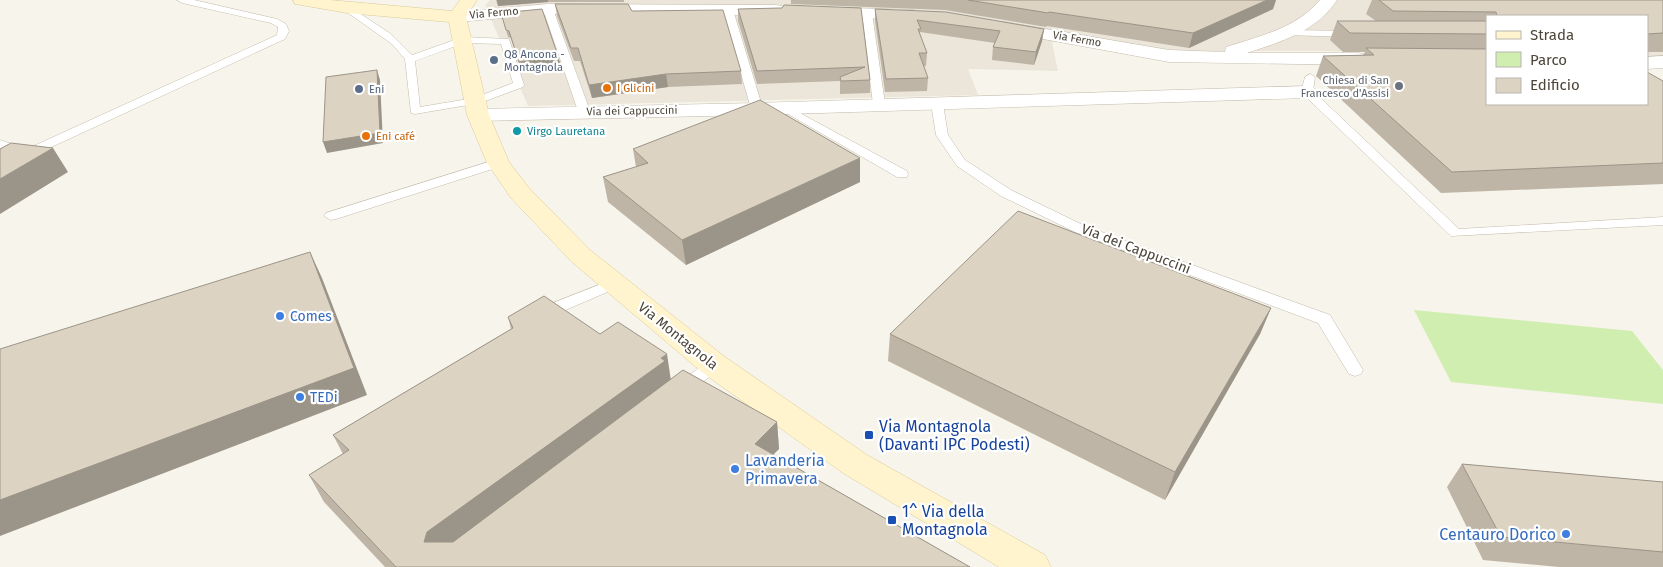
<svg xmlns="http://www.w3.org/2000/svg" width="1663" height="567" font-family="'Fira Sans',sans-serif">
	<rect width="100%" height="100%" fill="#f7f4eb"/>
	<!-- residential -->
	<path fill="#ebe6d9" d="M490 0H1663V56L1647 57V16H1487V54L1325 51H1190L1052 42 1058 71 968 69 978 95 528 106 485 5Z"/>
	<!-- green -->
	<path fill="#d1eeb1" d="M1414 310 1632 331 1663 370V404L1451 382Z"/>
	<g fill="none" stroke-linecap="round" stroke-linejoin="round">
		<!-- service casing -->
		<g stroke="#c4bcac" stroke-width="1">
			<path id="service" d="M177 0H194L277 19 286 24 289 31 285 39 32 156 28 157 0 148V140L27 149 277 35 278 27 271 23 182 3Z
				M347 5 391 34 412 55 463 37 509 39 524 85 523 87 480 103 415 114 411 113 405 59 392 44 344 10 342 8ZM464 43 501 44 513 83 474 98 420 107 415 61Z
				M548 6 553 9 590 111 588 113H580L578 111 543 9Z
				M728 7 733 10 763 109 761 111 757 112 751 109 723 10Z
				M867 10 872 13 885 104 879 107 873 104 862 13Z
				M1287 30 1353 31 1358 34 1353 37 1284 35V31Z
				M1310 74 1315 77 1313 91 1459 229 1663 217V225L1451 236 1303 94 1301 92 1305 77Z
				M937 101 943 104 948 135 965 160 1011 190 1085 226 1330 315 1363 370 1361 374 1355 376 1349 374 1318 323 1075 232 1001 196 957 166 936 135 931 104Z
				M785 105 907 171 908 174 907 177H897L781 110 779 108Z
				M498 159 504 163 502 166 336 219 331 220 324 216 326 213Z
				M614 279 619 281 622 284 619 287 547 318H535L533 314 535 310Z
				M714 359 720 361 722 365 720 369 688 393 682 395 676 393 673 389 676 385 708 361Z"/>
		</g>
		<!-- minor casing -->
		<g stroke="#c4bcac" stroke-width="1">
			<path id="minor" d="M1320 0H1337C1316 32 1282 41 1247 53H1359L1366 55 1369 59 1366 63 1359 65 1169 62 1005 32 999 31 996 27 999 23 1005 22 1169 50 1225 52 1226 47C1260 36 1297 28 1320 0Z
				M548 4 776 5 782 6 785 10 782 14 776 15 548 14 457 22 451 21 448 17 451 13 457 12Z
				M823 7 913 10 919 11 922 15 919 19 913 20 817 16 814 12 817 8Z
				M1663 56V68L1647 69V57Z
				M1307 86 1314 88 1317 92 1314 96 1307 98 757 115 478 121 471 119 467 115 471 111 478 109 757 103Z"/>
		</g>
		<!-- secondary casing -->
		<g stroke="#dbca97" stroke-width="1">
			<path id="secondary" d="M293 0H330L452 11 460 0H477L466 17 489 115 509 162 529 188 590 250 725 357 867 455 1045 555 1051 567H999L843 473 703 373 572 262 511 198 487 163 467 115 449 22 347 13 301 5 295 4Z"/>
		</g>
		<!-- service -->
		<use href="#service" fill="#fff" fill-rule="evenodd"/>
		<!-- minor -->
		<use href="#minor" fill="#fff" fill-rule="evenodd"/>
		<!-- secondary -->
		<use href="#secondary" fill="#fff4cd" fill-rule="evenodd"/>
	</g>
	<!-- wall -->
	<path fill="#beb5a7" d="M496 0H624V2H548L498 6Z
		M791 0H1276L1273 9 1189 48 1047 26 1046 27 945 10 791 4Z
		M1372 0H1663V52H1647V16H1487V104L1663 81V184L1441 193 1316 76 1323 56 1363 55 1365 52H1343L1330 40 1337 21H1376L1366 14Z
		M555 4 632 11 741 71 742 84 668 87 592 98 580 61H574L557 16Z
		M861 8 870 80V93L840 94V81L757 84 738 21V9Z
		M875 9 1044 29 1042 41 1034 65 992 60 993 47 995 43 920 32V35L927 53 926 66H924L928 78 927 91 885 92 875 21Z
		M501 13 558 56 560 63 521 69 511 38 508 37Z
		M633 149 860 182 686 265 608 202 603 177 636 167Z
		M1271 308 1260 334 1165 500 888 361 890 334Z
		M508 317 600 334 671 379 777 422 779 449 773 454 970 567H385L324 502 309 475 343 454 333 435 511 329Z
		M1462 464 1663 482V567H1559L1483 560 1447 487Z"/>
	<!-- shaded-wall -->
	<path fill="#9b9488" d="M497 0H548V2L498 6Z
		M1267 0H1276L1273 9 1189 48 1193 33Z
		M1044 29 1042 41 1034 65 1036 52Z
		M558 56 560 63 521 69 519 62Z
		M377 70 380 80 383 143 327 153 323 142Z
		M666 74 668 87 592 98 589 85Z
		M53 148 68 172 0 214V179Z
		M860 158V182L686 265 682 240Z
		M310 252 322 278 367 395 0 536V500Z
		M1271 308 1260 334 1165 500 1175 472Z
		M667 354 671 381 440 560 424 542 427 532Z
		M777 422 779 449 757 471 755 444Z"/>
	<!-- building -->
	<path fill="#ddd3c2" stroke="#9b9488" d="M968 0H1267L1193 33 1049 12 1048 13Z
		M1379 0H1663V33L1647 34V16H1497L1496 12 1393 11Z
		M555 4H628L632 11 723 10 741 71 666 74 589 85 578 48H571Z
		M784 5 861 8 870 80 841 81 840 77 865 67 757 71 738 9 782 8Z
		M542 9 558 56 519 62 509 31 506 30 501 13Z
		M875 9 946 12 1044 29 1036 52 993 47 1000 31 917 20 921 29H918L927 53H919L928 78 886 79Z
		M1337 21H1487V34L1350 33Z
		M1366 48 1487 49V104H1647V72L1663 81V163L1452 172 1323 56 1374 55Z
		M377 70 380 133 323 142 326 77Z
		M760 100 860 158 682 240 603 177 648 163 633 149Z
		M11 143 53 148 0 179V149Z
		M1018 211 1271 308 1175 472 890 334Z
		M310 252 354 368 0 500V349Z
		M544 296 600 334 618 322 667 354 661 358 665 361 427 532 424 542H453L683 370 777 422 755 444 970 567H396L309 475 349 450 333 435 513 328 508 317Z
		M1462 464 1663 482V552L1501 537Z"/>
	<!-- markers -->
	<g fill="#5c6f8a" stroke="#fff" stroke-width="2">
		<circle cx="494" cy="60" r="5"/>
		<circle cx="359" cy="89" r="5"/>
	</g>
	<circle fill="#6b7280" stroke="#fff" stroke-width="2" cx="1399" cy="86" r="5"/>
	<g fill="#e8710a" stroke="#fff" stroke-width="2">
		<circle cx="607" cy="88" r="5"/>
		<circle cx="366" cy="136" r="5"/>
	</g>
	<circle fill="#0f9aa8" stroke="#fff" stroke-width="2" cx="517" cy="131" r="5"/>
	<g fill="#3f7fe0" stroke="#fff" stroke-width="2">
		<circle cx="280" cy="316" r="5"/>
		<circle cx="300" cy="397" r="5"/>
		<circle cx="735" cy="469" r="5"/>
		<circle cx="1566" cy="534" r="5"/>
	</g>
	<g fill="#1a4fb4" stroke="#fff" stroke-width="2">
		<rect x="864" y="430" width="10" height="10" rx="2.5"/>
		<rect x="887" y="515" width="10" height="10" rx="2.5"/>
	</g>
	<g text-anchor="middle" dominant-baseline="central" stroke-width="4.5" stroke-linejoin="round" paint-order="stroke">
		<!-- far-street labels -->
		<g font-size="11" fill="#4c4538" stroke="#fff">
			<text transform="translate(494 13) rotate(-5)">Via Fermo</text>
			<text transform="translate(1077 39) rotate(10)">Via Fermo</text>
			<text transform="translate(632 111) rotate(-1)">Via dei Cappuccini</text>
		</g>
		<!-- far-service labels -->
		<g font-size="11" fill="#4e5e75" stroke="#fff" text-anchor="start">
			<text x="504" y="54">Q8 Ancona -<tspan x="504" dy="13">Montagnola</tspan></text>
			<text x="369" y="89">Eni</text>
		</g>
		<!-- far-worship labels -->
		<g font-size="11" fill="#5b616d" stroke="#fff" text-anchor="end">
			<text x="1389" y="80">Chiesa di San<tspan x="1389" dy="13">Francesco d'Assisi</tspan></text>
		</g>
		<!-- far-food labels -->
		<g font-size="11" fill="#c56008" stroke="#fff" text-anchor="start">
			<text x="617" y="88">I Glicini</text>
			<text x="376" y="136">Eni café</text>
		</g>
		<!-- far-culture labels -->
		<g font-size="11" fill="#0d838f" stroke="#fff" text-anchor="start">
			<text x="527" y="131">Virgo Lauretana</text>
		</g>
		<!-- street labels -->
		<g font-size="14" fill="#4c4538" stroke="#fff">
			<text transform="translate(1136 249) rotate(21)">Via dei Cappuccini</text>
			<text transform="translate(678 336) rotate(39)">Via Montagnola</text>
		</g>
		<!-- shop labels -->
		<g font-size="14" fill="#366cbe" stroke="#fff" text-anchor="start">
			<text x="290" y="316">Comes</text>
			<text x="310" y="397">TEDi</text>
		</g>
		<!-- near-transit labels -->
		<g font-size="16" fill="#164399" stroke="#fff" text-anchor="start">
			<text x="879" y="426">Via Montagnola<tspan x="879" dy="18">(Davanti IPC Podesti)</tspan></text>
			<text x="902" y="511">1^ Via della<tspan x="902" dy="18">Montagnola</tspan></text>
		</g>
		<!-- near-shop labels -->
		<g font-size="16" fill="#366cbe" stroke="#fff" text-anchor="start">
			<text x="745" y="460">Lavanderia<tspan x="745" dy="18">Primavera</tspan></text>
			<text x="1556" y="534" text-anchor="end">Centauro Dorico</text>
		</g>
	</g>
	<!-- legend -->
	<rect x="1486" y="15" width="162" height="90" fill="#ffffff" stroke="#b7b5af"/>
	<rect x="1496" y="31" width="25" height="8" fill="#fff4cd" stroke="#b7b5af"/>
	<text x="1530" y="40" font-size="15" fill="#4c4538">Strada</text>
	<rect x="1496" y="52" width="25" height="15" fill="#d1eeb1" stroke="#b7b5af"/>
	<text x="1530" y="65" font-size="15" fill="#4c4538">Parco</text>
	<rect x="1496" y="78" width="25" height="15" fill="#ddd3c2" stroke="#b7b5af"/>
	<text x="1530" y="90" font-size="15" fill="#4c4538">Edificio</text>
</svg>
